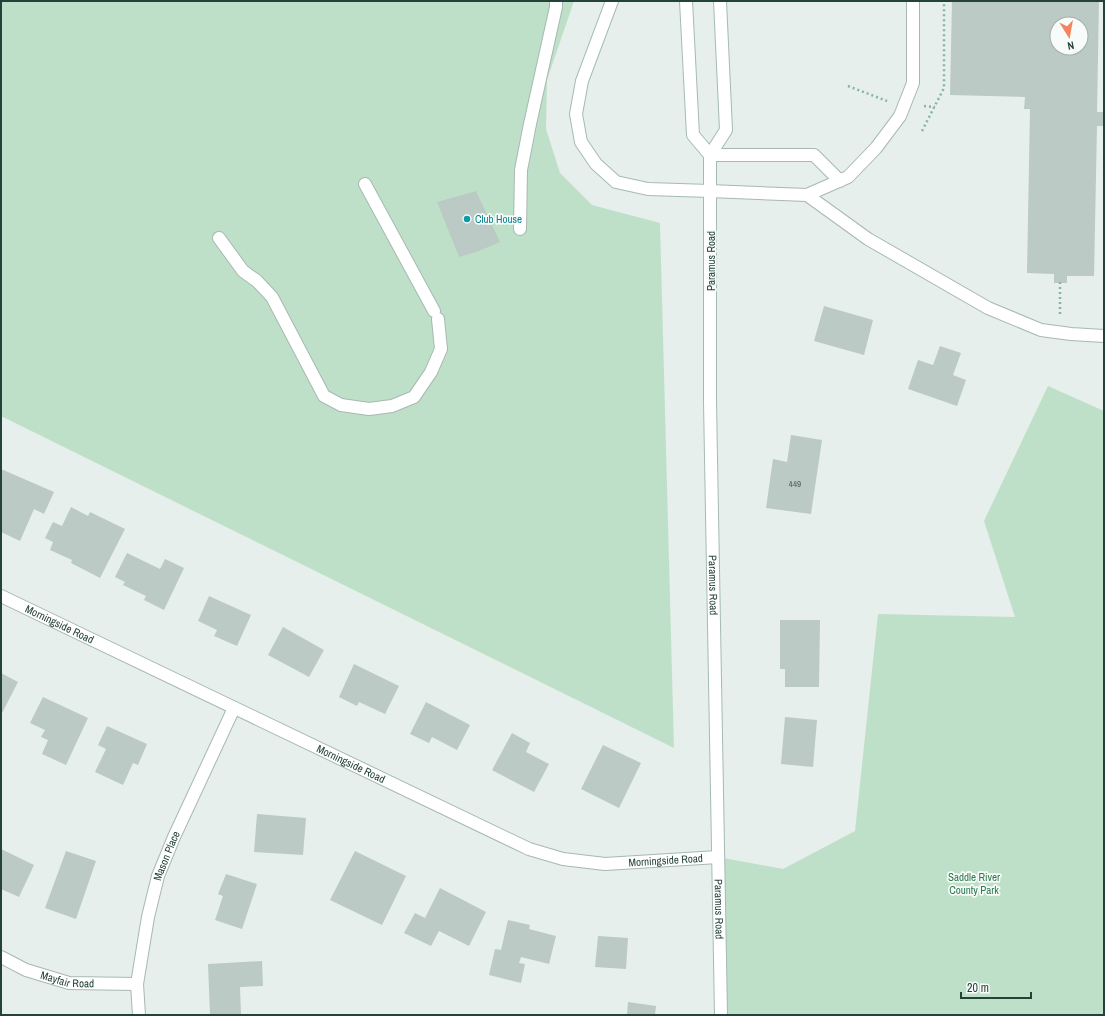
<svg xmlns="http://www.w3.org/2000/svg" width="1105" height="1016" font-family="'Archivo Narrow',sans-serif">
	<rect width="100%" height="100%" fill="#e6efeb"/>
	<!-- green -->
	<path fill="#bfe0c8" d="M1 1H574L547 80 546 129 560 173 592 205 660 223 674 748 1 416Z
		M1048 386 1104 411V1015H721L718 857 783 869 855 831 878 614 1015 617 984 521Z"/>
	<!-- building -->
	<path fill="#bbcac4" fill-rule="evenodd" d="M952 1H1099L1097 112H1104V126H1097L1094 276H1067V283H1054V274L1027 273 1030 109H1024L1025 97 950 95ZM1057 24H1081V48H1057Z
		M476 191 500 242 479 251 459 257 437 202Z
		M824 306 873 320 864 355 814 341Z
		M940 346 961 353 953 375 966 380 957 406 908 389 918 360 933 365Z
		M791 435 822 440 811 514 766 508 773 459 787 462Z
		M1 469 54 492 44 514 34 509 20 541 1 532Z
		M71 507 88 516 90 512 125 529 100 578 71 563 72 560 50 550 53 542 45 538 53 522 62 526Z
		M127 553 160 569 165 559 184 568 164 610 144 600 146 596 123 585 125 582 115 577Z
		M209 596 251 615 237 646 214 636 217 630 198 621Z
		M780 620H820L819 687H785V669H780Z
		M283 627 324 650 309 677 268 655Z
		M354 664 399 686 385 714 359 702 357 706 339 697Z
		M1 673 18 682 1 715Z
		M43 697 88 718 66 765 42 754 48 740 41 737 45 730 30 723Z
		M426 702 470 725 457 750 432 737 429 743 410 734Z
		M785 717 817 720 813 767 781 764Z
		M107 726 147 744 138 765 133 763 123 785 95 772 106 749 98 745Z
		M512 733 530 743 526 752 549 764 534 792 492 770Z
		M603 745 641 763 619 808 581 789Z
		M257 814 306 818 303 855 254 852Z
		M1 849 34 865 19 897 1 889Z
		M66 851 96 861 76 919 45 908Z
		M355 851 406 876 382 925 330 900Z
		M226 874 257 884 242 929 215 920 223 896 218 894Z
		M440 888 486 912 469 946 439 931 431 946 404 933 415 913 425 918Z
		M508 920 530 925 529 929 556 936 549 964 521 957 519 963 525 964 521 983 489 975 495 949 501 950Z
		M598 936 628 938 626 969 595 967Z
		M262 961 263 986 240 987 241 1014 210 1015 208 964Z
		M628 1002 656 1006 655 1015H627Z"/>
	<g fill="none" stroke-linecap="round" stroke-linejoin="round">
		<!-- service casing -->
		<g stroke="#a8b8b2" stroke-width="14">
			<path id="service" d="M710 155H814L840 181
				M365 184 434 311
				M710 191 807 195 848 177 876 148 900 116 913 83V1
				M807 195 868 239 988 308 1041 330 1071 334 1104 336
				M520 229 521 170 530 124 556 7V1
				M219 238 243 271 257 281 272 297 324 396 341 405 369 409 392 406 414 397 431 372 441 349 438 319"/>
		</g>
		<!-- minor casing -->
		<g stroke="#a8b8b2" stroke-width="14">
			<g id="minor">
				<path id="s1" d="M1 596 529 849 563 859 605 864 718 857"/>
				<path id="s2" d="M1 957 26 970 69 983 137 984"/>
				<path id="s3" d="M139 1015 137 984 148 917 158 876 174 837 234 708"/>
			</g>
		</g>
		<!-- secondary casing -->
		<g stroke="#a4bbb3" stroke-width="14">
			<g id="secondary">
				<path d="M612 1 582 81 576 114 581 142 596 164 616 182 648 189 710 191"/>
				<path d="M686 1 693 135 710 155"/>
				<path id="s4" d="M720 1 726 130 710 155V402L721 1015"/>
			</g>
		</g>
		<!-- path -->
		<path stroke="#86b3a5" stroke-width="2.5" stroke-dasharray="2 3" stroke-linecap="butt" d="M848 86 887 101
			M924 106 935 107
			M922 131 944 88V1
			M1060 282V315"/>
		<!-- service -->
		<use href="#service" stroke="#fff" stroke-width="12"/>
		<!-- minor -->
		<use href="#minor" stroke="#fff" stroke-width="12"/>
		<!-- secondary -->
		<use href="#secondary" stroke="#fff" stroke-width="12"/>
	</g>
	<!-- markers -->
	<circle fill="#0f9aa8" stroke="#f7fbf9" stroke-width="1.5" cx="467" cy="219" r="4"/>
	<g text-anchor="middle" dominant-baseline="central" stroke-width="3.5" stroke-linejoin="round" paint-order="stroke">
		<!-- number labels -->
		<g font-size="9" fill="#4a645c">
			<text x="795" y="484">449</text>
		</g>
		<!-- culture labels -->
		<g font-size="11" fill="#0d838f" stroke="#f7fbf9" text-anchor="start">
			<text x="475" y="219">Club House</text>
		</g>
		<!-- street labels -->
		<g font-size="11" fill="#24423a" stroke="#f7fbf9">
			<text transform="translate(711 261) rotate(-90)">Paramus Road</text>
			<text stroke="none"><textPath href="#s4" startOffset="589">Paramus Road</textPath></text>
			<text stroke="none"><textPath href="#s1" startOffset="65">Morningside Road</textPath></text>
			<text stroke="none"><textPath href="#s1" startOffset="388">Morningside Road</textPath></text>
			<text stroke="none"><textPath href="#s3" startOffset="163">Mason Place</textPath></text>
			<text stroke="none"><textPath href="#s1" startOffset="724">Morningside Road</textPath></text>
			<text stroke="none"><textPath href="#s4" startOffset="913">Paramus Road</textPath></text>
			<text stroke="none"><textPath href="#s2" startOffset="71">Mayfair Road</textPath></text>
		</g>
		<!-- park labels -->
		<g font-size="11" fill="#2d7a4b" stroke="#f7fbf9">
			<text x="974" y="877">Saddle River<tspan x="974" dy="13">County Park</tspan></text>
		</g>
	</g>
	<!-- border -->
	<rect width="1105" height="1016" fill="none" stroke="#24423a" stroke-width="4"/>
	<!-- north arrow -->
	<g transform="translate(1069 36) rotate(169)"><circle r="19" fill="#f7fbf9" stroke="#a3b1ad"/>
	<path d="M0-3L7 15L0 10L-7 15Z" fill="#f4845f"/>
	<text y="-6" font-size="11" font-weight="bold" text-anchor="middle" fill="#24423a">N</text>
	</g>
	<!-- scale -->
	<path d="M961 992v6h70v-6" fill="none" stroke="#24423a" stroke-width="2"/>
	<text x="967" y="992" font-size="12" fill="#24423a" stroke="#f7fbf9" stroke-width="3" paint-order="stroke">20 m</text>
</svg>
